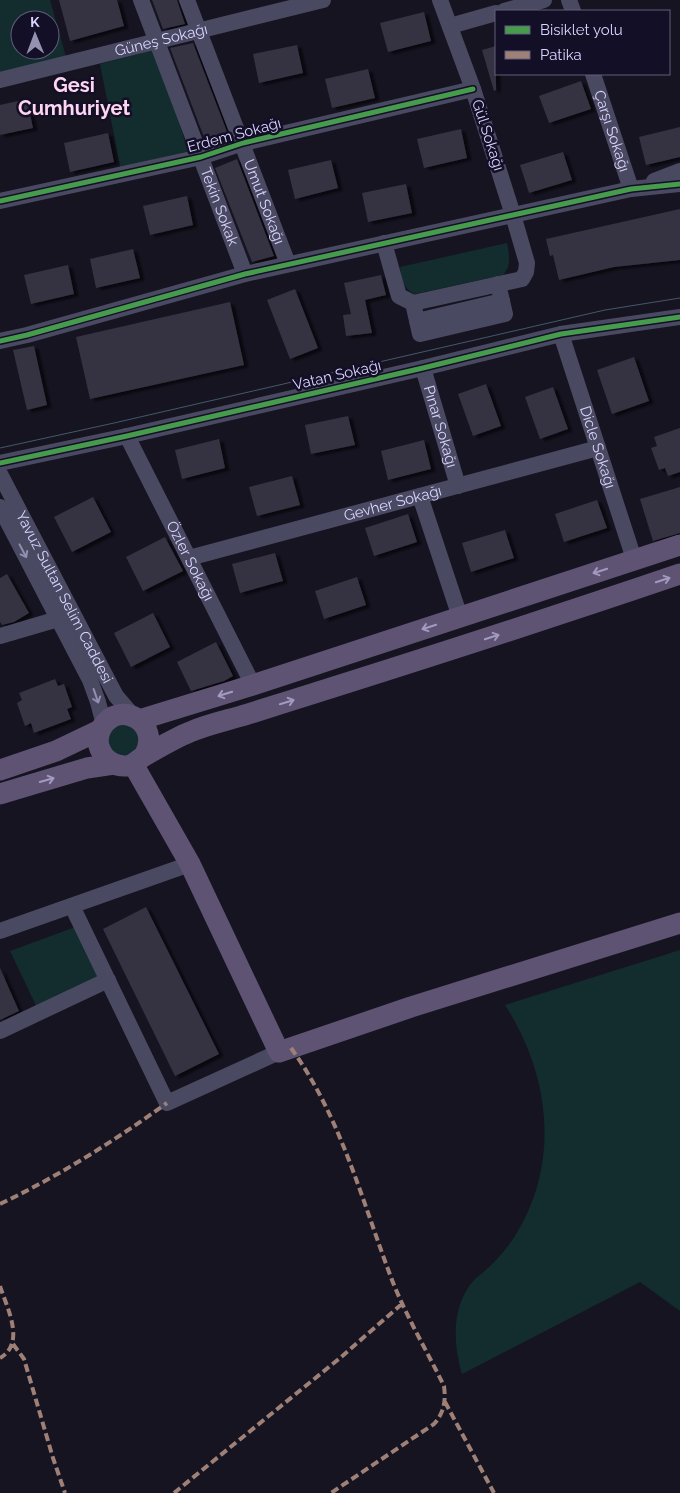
<svg xmlns="http://www.w3.org/2000/svg" width="680" height="1493" font-family="Raleway,sans-serif">
	<defs>
		<filter id="shadow"><feDropShadow dx="4.5" dy="2.5" stdDeviation="1" flood-color="#0009"/></filter>
	</defs>
	<rect width="100%" height="100%" fill="#161421"/>
	<!-- green -->
	<path fill="#132c2d" fill-rule="evenodd" d="M0 0H50L68 64 0 81ZM20 20H50V50H20Z
		M156 49 189 154 121 171 100 64Z
		M507 243C509 255 512 266 503 275L415 294C403 289 402 279 400 267Z
		M131 724 142 742 131 757 113 754 106 738 113 726Z
		M78 926 108 985 41 1016 10 951Z
		M680 950V1311L640 1282 462 1374C453 1343 451 1306 474 1280 478 1276 484 1272 488 1268 499 1258 508 1247 515 1236 561 1162 550 1075 505 1005Z"/>
	<!-- building -->
	<path fill="#343243" filter="url(#shadow)" d="M59 0H117L124 26 70 41Z
		M152 0H177L185 24 163 29Z
		M424 12 431 41 388 52 380 23Z
		M193 43 229 137 207 145 170 48Z
		M297 45 303 73 259 83 253 54Z
		M496 46V90L494 91 482 50Z
		M368 69 375 98 332 108 325 79Z
		M581 81 591 109 549 123 539 96Z
		M27 99 33 128 0 135V105Z
		M680 127V157L646 165 639 137Z
		M461 129 467 158 424 168 417 139Z
		M108 133 114 162 70 172 64 143Z
		M563 152 572 180 529 193 520 165Z
		M237 159 274 256 252 262 215 168Z
		M331 160 338 188 295 199 288 170Z
		M406 184 412 213 368 222 362 193Z
		M187 196 193 225 150 235 143 206Z
		M680 209V260L614 267 559 280 553 255 550 256 546 239Z
		M133 249 140 278 96 288 90 259Z
		M68 265 74 294 31 304 24 275Z
		M381 275 386 295 365 300 372 333 346 336 343 315 351 314 344 283Z
		M295 289 318 348 290 359 267 300Z
		M230 302 244 365 90 399 76 337Z
		M34 346 47 405 27 410 13 350Z
		M634 357 649 401 612 414 597 370Z
		M486 384 501 426 473 436 458 394Z
		M553 387 568 429 540 439 525 397Z
		M348 416 355 445 311 454 305 425Z
		M680 428V472L668 476 665 468 659 470 651 448 657 446 654 437Z
		M219 439 225 468 182 479 175 450Z
		M424 440 431 469 388 480 381 451Z
		M292 476 300 505 257 516 249 487Z
		M680 487V533L653 541 640 499Z
		M93 497 111 532 72 552 54 517Z
		M597 500 607 528 564 542 555 514Z
		M408 514 417 542 374 556 365 528Z
		M505 530 514 558 471 572 462 543Z
		M165 537 183 571 143 591 126 557Z
		M275 553 283 581 240 593 232 564Z
		M7 574 29 613 14 622 2 625 0 622V578Z
		M357 577 366 605 324 619 315 591Z
		M153 613 170 647 131 667 114 633Z
		M216 642 233 676 224 681 191 691 177 662Z
		M55 679 58 686 64 684 72 707 67 709 71 719 34 733 31 723 25 726 17 703 22 700 19 693Z
		M146 907 219 1054 175 1076 103 929Z
		M0 968 19 1011 0 1020Z"/>
	<g fill="none" stroke-linecap="round" stroke-linejoin="round">
		<!-- minor -->
		<g stroke="#4a4962" stroke-width="16">
			<path id="s1" d="M141 0 245 274"/>
			<path id="s2" d="M187 0 288 264"/>
			<path d="M569 0 573 11"/>
			<path d="M504 11 544 0"/>
			<path d="M450 26 496 13"/>
			<path id="s3" d="M593 74 631 189"/>
			<path id="s4" d="M0 80 323 0"/>
			<path d="M654 181 680 171"/>
			<path d="M0 201 201 157 243 143 473 89"/>
			<path d="M384 243 399 296 413 303 522 279 526 272 527 263 513 215 473 89 440 0"/>
			<path d="M413 303 420 334 505 314 498 284"/>
			<path d="M417 321 502 301"/>
			<path id="s5" d="M561 334 634 559"/>
			<path d="M0 341 27 335 245 274 631 189 680 184"/>
			<path id="s6" d="M423 368 458 486"/>
			<path id="s7" d="M127 436 253 685"/>
			<path d="M0 463 127 436 423 368 561 334 680 317"/>
			<path id="s8" d="M0 474 116 696 134 717"/>
			<path d="M420 496 460 617"/>
			<path d="M0 507 90 680 98 702 104 725"/>
			<path id="s9" d="M189 558 598 448"/>
			<path d="M0 636 58 619"/>
			<path d="M72 906 167 1103 279 1052"/>
			<path d="M0 931 190 864"/>
			<path d="M0 1031 108 980"/>
		</g>
		<!-- major -->
		<path stroke="#5e5373" stroke-width="21" d="M139 720 253 685 680 545
			M144 756C163 724 120 698 102 727 98 734 97 742 100 749 104 760 115 767 127 766 135 765 139 758 146 755 160 747 175 738 190 732 208 724 229 720 248 714 392 669 536 623 680 574
			M133 764 190 864 279 1052 411 1007 680 923
			M0 770 56 751 100 730
			M0 794 87 768 114 764"/>
		<!-- tram -->
		<path stroke="#43596b" stroke-width="1" d="M0 448 114 423 605 310 680 298"/>
		<!-- quiet -->
		<path stroke="#9e8076" stroke-width="4" stroke-dasharray="8 4" stroke-linecap="butt" d="M291 1048C341 1117 362 1201 392 1280 406 1316 427 1351 444 1386 446 1401 444 1413 434 1424L331 1493
			M0 1204C59 1176 114 1141 167 1103
			M0 1286C7 1308 26 1343 0 1358
			M13 1344 24 1359 53 1458 65 1493
			M445 1402 494 1493
			M174 1493 340 1358 403 1303"/>
		<!-- cycleway casing -->
		<g stroke="#130f26" stroke-width="8">
			<path id="cycleway" d="M0 201 201 157 243 143 473 89
				M0 341 27 335 245 274 631 189 680 184
				M0 463 127 436 423 368 561 334 680 317"/>
		</g>
		<!-- cycleway -->
		<use href="#cycleway" stroke="#469c4c" stroke-width="5"/>
	</g>
	<!-- one-way arrows -->
	<defs><path id="oneway-shaft" d="M-6 0H5M1.5-3L5.5 0L1.5 3" fill="none" stroke-width="1.6" stroke-linecap="round" stroke-linejoin="round" transform="scale(1.25)"/></defs>
	<g stroke="#928eb0">
		<use href="#oneway-shaft" transform="translate(23 551) rotate(62)"/>
		<use href="#oneway-shaft" transform="translate(96 696) rotate(71)"/>
	</g>
	<g stroke="#a29ac0">
		<use href="#oneway-shaft" transform="translate(600 571) rotate(162)"/>
		<use href="#oneway-shaft" transform="translate(663 580) rotate(-18)"/>
		<use href="#oneway-shaft" transform="translate(429 627) rotate(162)"/>
		<use href="#oneway-shaft" transform="translate(492 637) rotate(-18)"/>
		<use href="#oneway-shaft" transform="translate(225 694) rotate(163)"/>
		<use href="#oneway-shaft" transform="translate(287 702) rotate(-17)"/>
		<use href="#oneway-shaft" transform="translate(47 780) rotate(-16)"/>
	</g>
	<g text-anchor="middle" dominant-baseline="central" stroke-width="5" stroke-linejoin="round" paint-order="stroke">
		<!-- street labels -->
		<g font-size="15" fill="#d9d4ff" stroke="#130f26">
			<text stroke="none"><textPath href="#s4" startOffset="166">Güneş Sokağı</textPath></text>
			<text stroke="none"><textPath href="#s3" startOffset="60">Çarşı Sokağı</textPath></text>
			<text transform="translate(234 135) rotate(-15)">Erdem Sokağı</text>
			<text transform="translate(488 135) rotate(72)">Gül Sokağı</text>
			<text stroke="none"><textPath href="#s2" startOffset="216">Umut Sokağı</textPath></text>
			<text stroke="none"><textPath href="#s1" startOffset="221">Tekin Sokak</textPath></text>
			<text transform="translate(337 375) rotate(-13)">Vatan Sokağı</text>
			<text stroke="none"><textPath href="#s6" startOffset="61">Pınar Sokağı</textPath></text>
			<text stroke="none"><textPath href="#s5" startOffset="119">Dicle Sokağı</textPath></text>
			<text stroke="none"><textPath href="#s9" startOffset="211">Gevher Sokağı</textPath></text>
			<text stroke="none"><textPath href="#s7" startOffset="140">Özler Sokağı</textPath></text>
			<text stroke="none"><textPath href="#s8" startOffset="139">Yavuz Sultan Selim Caddesi</textPath></text>
		</g>
		<!-- district labels -->
		<g font-size="20" font-weight="bold" fill="#ffd6f0" stroke="#130f26">
			<text x="74" y="85">Gesi<tspan x="74" dy="23">Cumhuriyet</tspan></text>
		</g>
	</g>
	<!-- legend -->
	<rect x="495" y="10" width="175" height="65" fill="#130f26" stroke="#625e7d"/>
	<rect x="505" y="26" width="25" height="8" fill="#469c4c" stroke="#625e7d"/>
	<text x="540" y="35" font-size="15" fill="#d9d4ff">Bisiklet yolu</text>
	<rect x="505" y="51" width="25" height="8" fill="#9e8076" stroke="#625e7d"/>
	<text x="540" y="60" font-size="15" fill="#d9d4ff">Patika</text>
	<!-- north arrow -->
	<g transform="translate(35 35) rotate(359)"><circle r="24" fill="#130f26" stroke="#625e7d"/>
	<path d="M0-4L9 19L0 12L-9 19Z" fill="#9591b1"/>
	<text y="-8" font-size="14" font-weight="bold" text-anchor="middle" fill="#d9d4ff">K</text>
	</g>
</svg>
